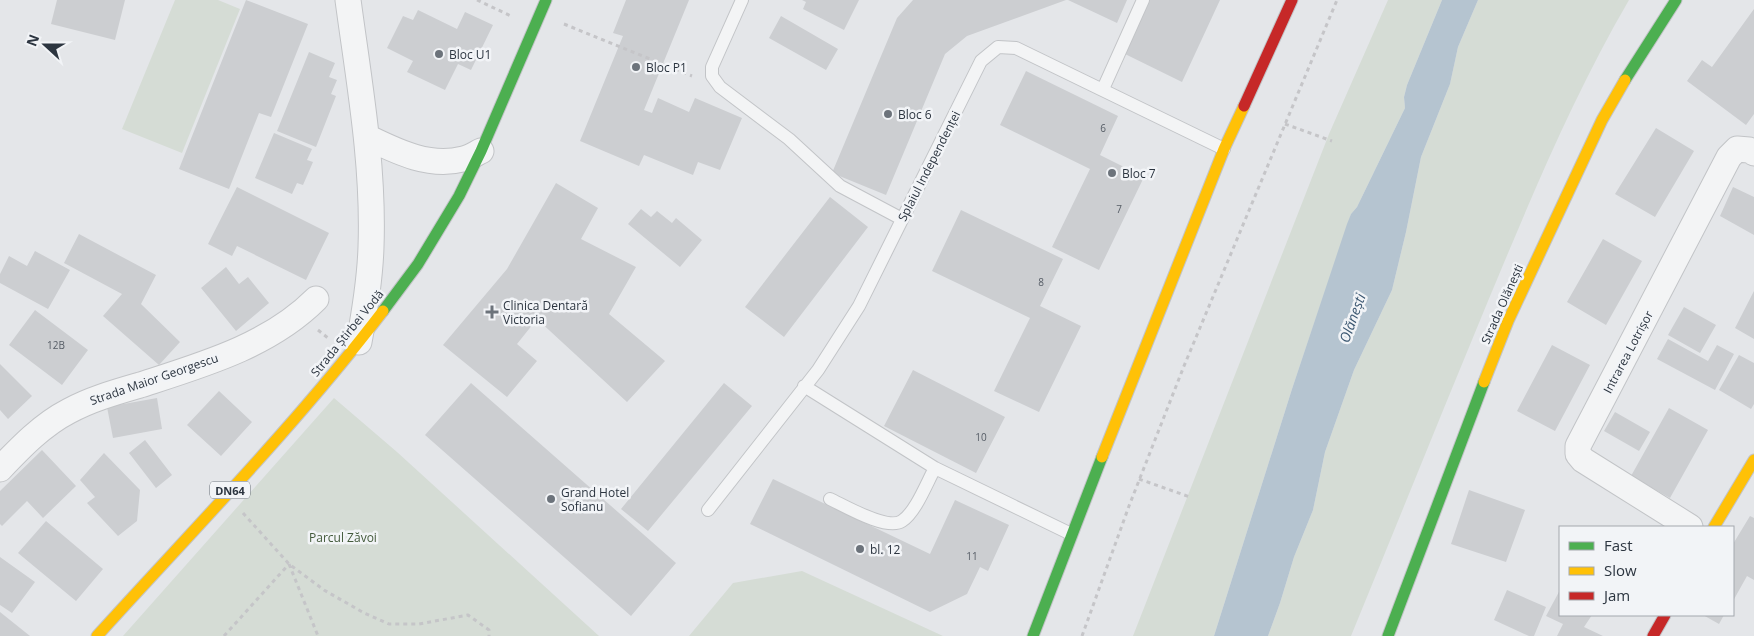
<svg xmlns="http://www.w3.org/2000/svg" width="1754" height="636" font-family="'Open Sans',sans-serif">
	<rect width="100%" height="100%" fill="#e4e6e9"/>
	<!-- green -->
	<path fill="#d5dcd5" d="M175 0H218L240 9 182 153 122 129Z
		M1388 0H1442L1407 85 1404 97 1405 108 1357 207 1351 214 1292 389 1214 636H1133L1329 134Z
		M1478 0H1629C1573 96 1531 198 1488 301 1442 412 1397 524 1351 636H1268L1280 603 1294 557 1313 510 1325 452 1354 370 1392 290 1406 232 1421 157 1450 84 1458 47Z
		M334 398 397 452 599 636H123Z
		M802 571 943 636H689L733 583Z"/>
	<!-- water -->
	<path fill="#b5c4d0" d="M1442 0H1478L1458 47 1450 84 1421 157 1406 232 1392 290 1354 370 1325 452 1313 510 1294 557 1280 603 1268 636H1214L1292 389 1347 224 1351 214 1357 207 1405 108 1404 97 1407 85Z"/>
	<!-- building -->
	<path fill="#ccced1" d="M57 0H125L115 40 51 24Z
		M246 0 308 24 271 117 259 113 229 189 179 169Z
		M626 0H689L644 110 652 113 658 98 689 112 695 98 742 118 720 170 698 162 693 175 644 155 639 166 580 141 623 36 613 33Z
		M802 0H859L844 30 803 9 806 2Z
		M913 0H1066L967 36 945 54 886 195 832 173 897 18Z
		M1068 0H1127L1117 23Z
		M1150 0H1220L1182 82 1125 54Z
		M1754 9V114L1746 125 1687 81 1702 60 1712 67Z
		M418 10 457 29 465 12 493 25 471 70 458 64 445 90 407 72 413 61 387 48 403 16 413 20Z
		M781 16 838 49 826 70 769 38Z
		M309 52 335 63 329 77 337 80 331 94 336 96 316 147 277 131Z
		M1026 71 1118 116 1100 155 1144 177 1099 270 1052 247 1090 169 1000 125Z
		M1656 128 1694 151 1655 217 1615 194Z
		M274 133 312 149 307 160 313 162 303 185 297 183 292 194 255 178Z
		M556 183 598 208 581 239 636 267 609 314 665 361 627 402 537 319 517 344 537 361 507 397 443 345 507 269Z
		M237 187 329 233 306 280 237 246 232 256 208 244Z
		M1733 187 1754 197V235L1720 216Z
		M830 197 868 227 784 337 745 307Z
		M641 209 651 217 657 211 672 223 676 218 702 240 680 267 628 224Z
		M961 210 1063 259 1040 306 1081 326 1039 412 994 391 1030 318 932 271Z
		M79 234 156 275 141 304 180 342 159 365 103 316 122 294 64 263Z
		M1603 239 1642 261 1606 325 1567 302Z
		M35 251 70 270 48 309 0 283V274L9 256 27 266Z
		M226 267 239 284 248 277 269 303 236 331 201 288Z
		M1754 291V339L1735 328Z
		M1684 307 1716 325 1700 353 1668 335Z
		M35 310 88 350 62 385 9 345Z
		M1668 339 1708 361 1717 345 1734 354 1715 390 1657 359Z
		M1552 345 1590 365 1555 431 1517 411Z
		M1739 355 1754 363V404L1751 409 1719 390Z
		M0 364 32 396 8 419 0 410Z
		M913 370 1005 417 976 473 884 426Z
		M471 383 676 563 631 616 425 435Z
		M724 383 752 406 648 531 621 509Z
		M219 391 252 422 221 456 187 425Z
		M157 398 162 429 113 438 107 407Z
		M1669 408 1708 430 1670 498 1631 476Z
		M1615 412 1650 432 1639 451 1604 431Z
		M145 440 172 475 156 488 129 453Z
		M42 450 76 486 43 518 27 501 2 526 0 524V491Z
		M104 453 140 490 137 521 118 536 87 503 95 497 80 480Z
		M773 479 930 554 955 500 1009 525 988 571 980 567 967 594 930 612 750 524Z
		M1469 490 1525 510 1506 562 1451 544Z
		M1750 516 1754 518V580L1747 576 1733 601V544Z
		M46 521 103 569 76 601 18 553Z
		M0 557 35 582 12 613 0 605Z
		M1507 590 1546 607 1534 636H1529L1494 620Z
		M1560 590V615H1592L1584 627 1603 636H1557L1563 624 1546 616Z
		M0 612 30 636H0Z
		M1703 615H1724L1719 624Z"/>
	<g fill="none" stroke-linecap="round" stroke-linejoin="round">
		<!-- lane casing -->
		<g stroke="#c2c4c7" stroke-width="14">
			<path id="lane" d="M742 0 712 67V76L720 87 789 139 840 186 902 219
				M1103 89 1143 0
				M804 386 935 468 1071 534
				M830 499C845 506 887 531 902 521 916 512 927 482 935 468
				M708 510 818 370 859 306 981 61 998 47 1016 48 1224 149"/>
		</g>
		<!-- street casing -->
		<g stroke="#c2c4c7" stroke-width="27">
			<path id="street" d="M348 0C359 82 374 164 371 247 370 279 365 310 359 342
				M367 137C396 151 429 168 463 159 469 158 475 154 481 151
				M0 469C21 447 42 425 69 411 91 399 116 392 140 385 202 365 269 346 316 299
				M1690 527 1583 460 1578 454V446L1729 157 1737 149 1749 150 1754 153"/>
		</g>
		<!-- fast casing -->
		<g stroke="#c2c4c7" stroke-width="13">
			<path id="fast" d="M1625 80 1676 0
				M383 311 418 264 459 196 481 151 546 0
				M1033 636 1102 457
				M1388 636 1484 382"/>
		</g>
		<!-- slow casing -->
		<g stroke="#c2c4c7" stroke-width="13">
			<path id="slow" d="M1484 382 1508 321 1602 120 1625 80
				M1102 457 1224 149 1244 106
				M1714 527 1754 460
				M97 636C193 530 296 425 383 311"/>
		</g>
		<!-- jam casing -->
		<g stroke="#c2c4c7" stroke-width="13">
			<path id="jam" d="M1244 106 1292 0
				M1653 636 1665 615"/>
		</g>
		<!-- path -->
		<path stroke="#c5c5c8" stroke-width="3" stroke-dasharray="4 4" stroke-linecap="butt" d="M477 0 511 16
			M564 24 692 76
			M1285 124 1332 141
			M318 330 328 338
			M1139 479 1190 497
			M243 513 289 564 324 590 364 613 389 624H419L468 615 489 630V636
			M289 564 318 636
			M224 636 289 564
			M1082 636 1129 506 1184 366 1337 0"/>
		<!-- lane -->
		<use href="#lane" stroke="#f3f4f5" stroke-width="12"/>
		<!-- street -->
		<use href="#street" stroke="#f3f4f5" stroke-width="25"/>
		<!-- fast -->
		<use href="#fast" stroke="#4caf50" stroke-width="11"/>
		<!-- slow -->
		<use href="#slow" stroke="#ffc107" stroke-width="11"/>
		<!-- jam -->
		<use href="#jam" stroke="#c62828" stroke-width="11"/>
	</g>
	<!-- markers -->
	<g fill="#6c737b" stroke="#f2f4f7" stroke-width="2">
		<circle cx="439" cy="54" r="5"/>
		<circle cx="636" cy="67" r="5"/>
		<circle cx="888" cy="114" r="5"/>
		<circle cx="1112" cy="173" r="5"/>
		<path d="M489.5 304.5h5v5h5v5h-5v5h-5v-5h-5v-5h5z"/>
		<circle cx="551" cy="499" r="5"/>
		<circle cx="860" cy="549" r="5"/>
	</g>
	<g text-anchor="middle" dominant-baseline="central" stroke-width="5" stroke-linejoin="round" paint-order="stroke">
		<!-- number labels -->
		<g font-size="10" fill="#555c65">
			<text x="1103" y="128">6</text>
			<text x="1119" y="209">7</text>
			<text x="1041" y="282">8</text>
			<text x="56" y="345">12B</text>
			<text x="981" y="437">10</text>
			<text x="972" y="556">11</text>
		</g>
		<!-- shield labels -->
		<rect fill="#f2f4f7" stroke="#676e77" stroke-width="1" x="210" y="481.5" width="40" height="17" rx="4"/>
		<g font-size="11" font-weight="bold" fill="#2c3540">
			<text x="230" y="490">DN64</text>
		</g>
		<!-- poi labels -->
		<g font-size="12" fill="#2c3540" stroke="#f2f4f7" text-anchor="start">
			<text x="449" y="54">Bloc U1</text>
			<text x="646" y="67">Bloc P1</text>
			<text x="898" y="114">Bloc 6</text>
			<text x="1122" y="173">Bloc 7</text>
			<text x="503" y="305">Clinica Dentară<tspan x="503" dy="14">Victoria</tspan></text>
			<text x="561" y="492">Grand Hotel<tspan x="561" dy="14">Sofianu</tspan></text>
			<text x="870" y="549">bl. 12</text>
		</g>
		<!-- street labels -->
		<g font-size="12" fill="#2c3540" stroke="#f2f4f7">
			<text transform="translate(929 166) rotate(-63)">Splaiul Independenței</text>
			<text transform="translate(1502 304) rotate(-66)">Strada Olănești</text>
			<text transform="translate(347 333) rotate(-51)">Strada Știrbei Vodă</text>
			<text transform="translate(1628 352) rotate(-62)">Intrarea Lotrișor</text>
			<text transform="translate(154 379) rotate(-19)">Strada Maior Georgescu</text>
		</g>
		<!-- park labels -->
		<g font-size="12" fill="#435a3b" stroke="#f2f4f7">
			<text x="343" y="537">Parcul Zăvoi</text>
		</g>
		<!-- water labels -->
		<g font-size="14" font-style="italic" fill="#3a5670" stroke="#f2f4f7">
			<text transform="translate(1352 318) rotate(-70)">Olănești</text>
		</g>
	</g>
	<!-- legend -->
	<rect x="1559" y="526" width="175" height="90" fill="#f2f4f7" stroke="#a3a8ae"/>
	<rect x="1569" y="542" width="25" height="8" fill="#4caf50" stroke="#a3a8ae"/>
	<text x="1604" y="551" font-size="15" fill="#2c3540">Fast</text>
	<rect x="1569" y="567" width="25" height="8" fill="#ffc107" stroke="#a3a8ae"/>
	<text x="1604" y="576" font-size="15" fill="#2c3540">Slow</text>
	<rect x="1569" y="592" width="25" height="8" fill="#c62828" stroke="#a3a8ae"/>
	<text x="1604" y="601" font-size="15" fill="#2c3540">Jam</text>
	<!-- north arrow -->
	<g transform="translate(45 45) rotate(291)" stroke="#f2f4f7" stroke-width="4" paint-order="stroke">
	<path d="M0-4L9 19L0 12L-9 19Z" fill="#2c3540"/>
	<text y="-8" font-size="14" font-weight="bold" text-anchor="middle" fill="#2c3540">N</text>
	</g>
</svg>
